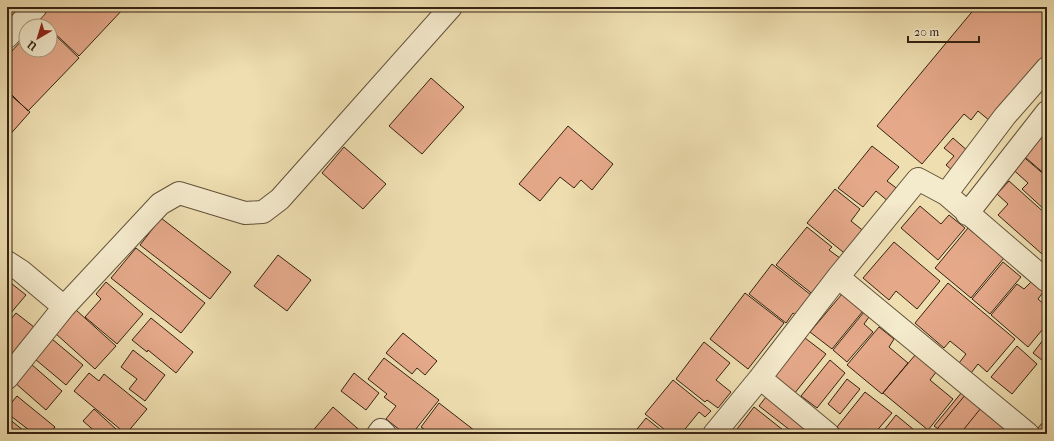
<svg xmlns="http://www.w3.org/2000/svg" width="1054" height="441" font-family="'IM FELL French Canon',serif">
	<rect width="100%" height="100%" fill="#eedeb0"/>
	<filter id="stains"><feTurbulence type="fractalNoise" baseFrequency=".005" numOctaves="4"/><feColorMatrix values="0 0 0 0 .2 0 0 0 0 .09 0 0 0 0 .02 0 0 0 .5 -.17"/></filter>
	<radialGradient id="worn" r=".72"><stop offset=".6" stop-color="#630" stop-opacity="0"/><stop offset="1" stop-color="#630" stop-opacity=".3"/></radialGradient>
	<!-- building -->
	<path fill="#e5a98a" stroke="#352312" d="M42 7H125L79 56 50 29V26H47L35 15Z
		M976 7H1047V53L990 121 978 111 971 120 964 114 922 164 877 126Z
		M41 21 46 26H36Z
		M50 30 79 58 28 111 7 90V56L26 36V50H50Z
		M431 78 464 107 422 154 389 126Z
		M7 92 30 112 7 138Z
		M1047 120V176L1025 157 1047 131 1041 126Z
		M568 126 613 164 592 190 581 180 574 188 560 177 540 201 519 184Z
		M953 138 969 152 953 171 946 165 954 156 944 148Z
		M872 146 899 167 887 181 899 190 889 202 876 191 863 207 838 188Z
		M344 147 386 184 363 209 322 173Z
		M1019 153 1047 177V212L1022 189 1028 183 1008 165Z
		M1009 181 1047 215V248L1042 254 998 215 1008 204 997 194Z
		M835 189 860 209 851 221 866 233 848 256 807 223Z
		M920 206 941 224 949 215 965 228 938 260 901 228Z
		M161 218 231 272 210 299 140 245Z
		M807 227 832 247 829 250 844 261 815 296 776 265Z
		M968 228 1004 258 971 298 935 268Z
		M894 242 940 281 917 309 896 291 889 300 863 278Z
		M136 248 205 303 181 333 111 278Z
		M278 255 311 280 287 311 254 286Z
		M1003 262 1021 277 990 314 972 299Z
		M772 264 816 299 801 319 793 313 786 323 749 294Z
		M7 280 26 295 10 314 7 312Z
		M1032 281 1044 291 1038 299 1047 307V324L1028 347 991 315 1017 284 1024 289Z
		M106 282 143 314 117 344 85 317 101 299 96 294Z
		M948 283 1015 339 987 372 978 364 971 373 959 363 966 354 950 341 944 348 915 323Z
		M745 293 784 323 748 369 710 339Z
		M842 294 863 311 832 349 810 332Z
		M76 310 116 346 95 369 55 333Z
		M864 312 869 317 864 324 873 332 847 362 833 350Z
		M16 313 34 327 7 362V324Z
		M151 318 193 352 176 373 148 350 147 352 132 340Z
		M879 327 894 339 889 347 908 363 882 394 847 365Z
		M403 333 437 361 425 375 417 368 412 374 386 353Z
		M1047 335V364L1033 353Z
		M805 338 826 354 794 394 773 377Z
		M52 339 83 365 66 385 35 359Z
		M704 342 730 363 716 380 731 392 718 408 707 400 705 402 676 379Z
		M1017 346 1037 364 1012 394 991 377Z
		M133 350 165 375 145 401 129 389 137 379 121 367Z
		M916 354 937 371 930 380 953 399 928 430 883 393Z
		M384 358 439 400 412 434H405L386 419 396 406 384 397 387 394 368 379Z
		M830 360 845 373 817 408 801 396Z
		M31 364 62 391 46 410 14 382Z
		M89 373 99 381 104 374 147 409 126 434 74 391Z
		M354 373 379 393 366 410 341 391Z
		M847 379 860 389 840 414 828 404Z
		M673 380 711 411 705 417 699 412 681 434H670L645 414Z
		M865 392 892 413 874 434H845L837 427Z
		M962 392 981 408 960 434H945L934 426Z
		M966 394 1017 434H933Z
		M17 396 55 427 50 434H34L7 413V408Z
		M766 397 808 429 804 434H795L759 406Z
		M439 403 479 434H431L421 427Z
		M333 407 364 434H310Z
		M754 407 788 434H736L734 433Z
		M94 409 117 430 114 434H98L83 421Z
		M896 415 919 434H881Z
		M646 418 666 434H633Z
		M9 419 28 434H7V421Z
		M1044 421 1047 424V434H1044L1037 429Z"/>
	<g fill="none" stroke-linecap="round" stroke-linejoin="round">
		<!-- minor casing -->
		<g stroke="#63523a" stroke-width="24">
			<path id="minor" d="M7 37 36 7
				M946 194 1005 116 1047 68
				M967 214 1047 112
				M7 262 21 271 64 307
				M838 277 1028 434
				M7 378 64 307 160 204 179 193 245 213 263 212 280 199 451 7
				M760 378 828 434
				M378 434 381 430 385 434
				M714 434 760 378 838 277 918 179 946 194 1047 281"/>
		</g>
		<!-- minor -->
		<use href="#minor" stroke="#f4eacc" stroke-width="22"/>
	</g>
	<!-- margin -->
	<rect width="1054" height="441" fill="none" stroke="#eedeb0" stroke-width="24"/>
	<rect x="8" y="8" width="1038" height="425" fill="none" stroke="#352312" stroke-width="2"/>
	<rect x="12" y="12" width="1030" height="417" fill="none" stroke="#352312"/>
	<!-- north arrow -->
	<g transform="translate(38 38) rotate(218)"><circle r="19" fill="#f4eacc" stroke="#a89a82"/>
	<path d="M0-3L7 15L0 10L-7 15Z" fill="#8f2418"/>
	<text y="-6" font-size="11" font-weight="bold" text-anchor="middle" fill="#352312">U</text>
	</g>
	<!-- scale -->
	<path d="M908 36v6h71v-6" fill="none" stroke="#352312" stroke-width="2"/>
	<text x="914" y="36" font-size="12" fill="#352312" stroke="#f4eacc" stroke-width="3" paint-order="stroke">20 m</text>
	<rect width="100%" height="100%" filter="url(#stains)"/>
	<rect width="100%" height="100%" fill="url(#worn)"/>
</svg>
